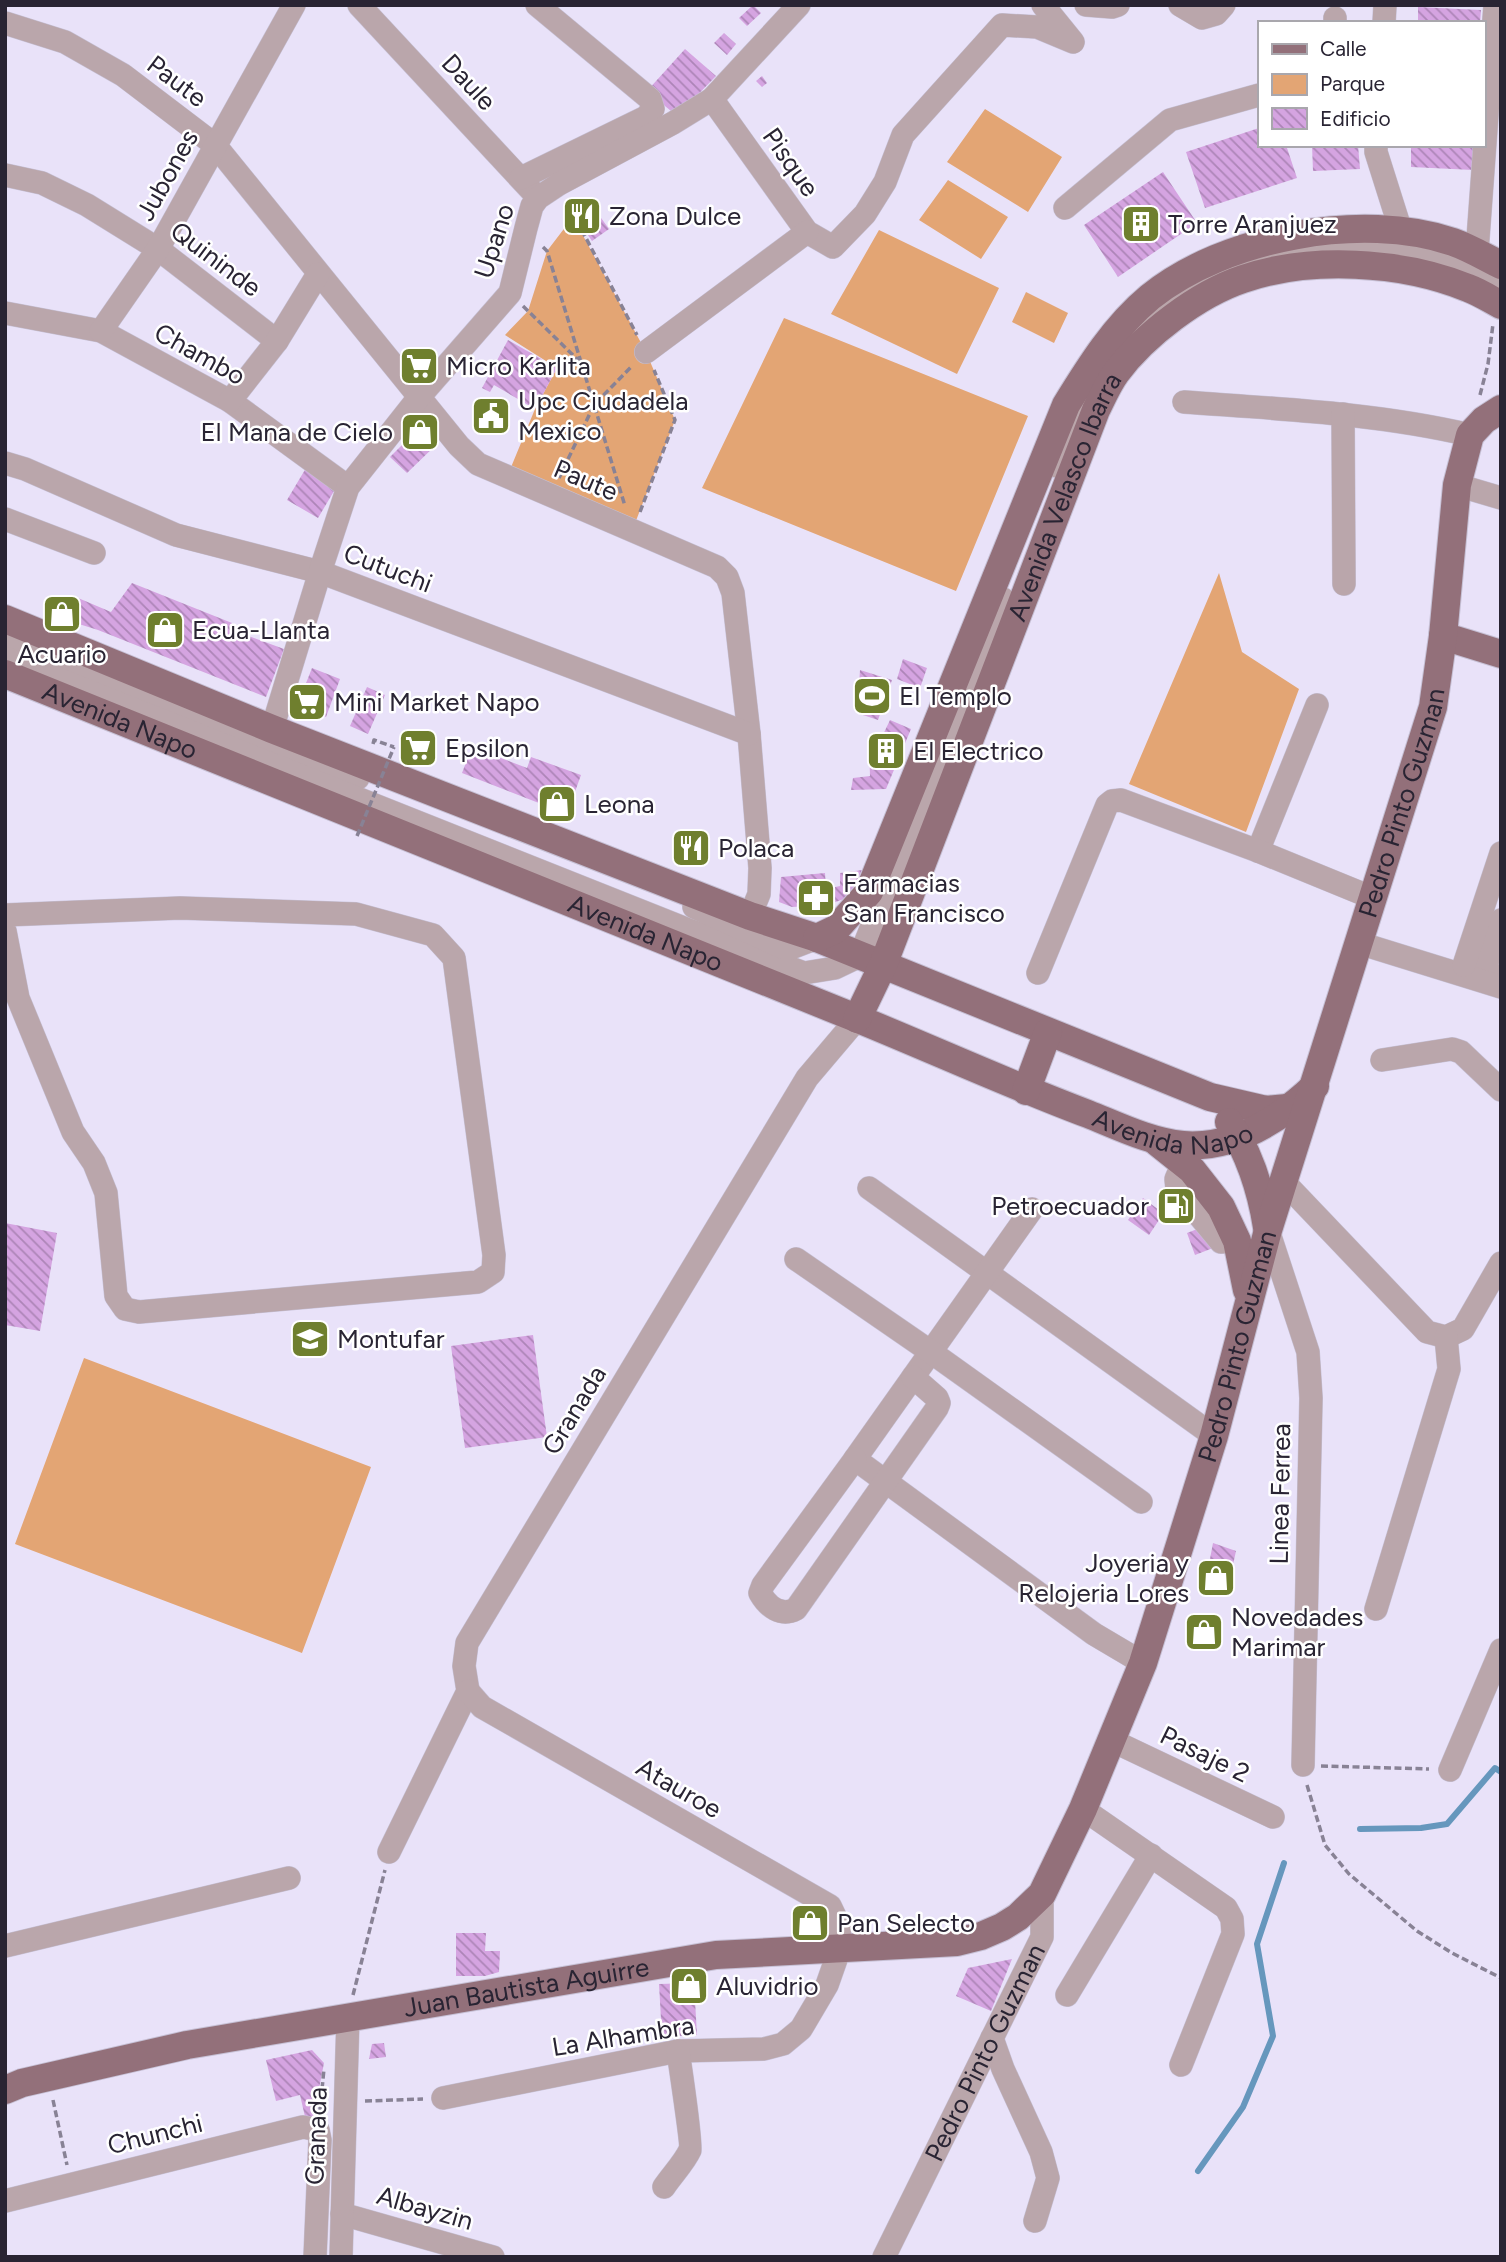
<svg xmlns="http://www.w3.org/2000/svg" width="1506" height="2262" font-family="Figtree,sans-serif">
	<defs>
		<pattern id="building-back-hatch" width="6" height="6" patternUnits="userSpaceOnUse" patternTransform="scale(1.75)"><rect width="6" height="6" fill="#d5a4e1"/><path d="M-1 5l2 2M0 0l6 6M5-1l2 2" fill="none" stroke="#ad85b7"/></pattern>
	</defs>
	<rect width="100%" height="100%" fill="#e9e2f9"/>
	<!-- green -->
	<path fill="#e3a574" d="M985 109 1062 157 1028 212 947 162Z
		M948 180 1008 217 981 259 919 220Z
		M573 217 646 352 675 420 632 531 507 477 535 409 557 368 505 335 528 311 547 251Z
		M879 230 999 288 957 374 831 314Z
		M1026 292 1068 313 1054 343 1012 322Z
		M784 318 1028 416 956 591 702 488Z
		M1219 573 1242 652 1299 689 1246 832 1129 784Z
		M84 1358 371 1467 302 1653 15 1544Z"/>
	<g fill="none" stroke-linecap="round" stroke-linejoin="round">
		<!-- stream -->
		<path stroke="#6697bd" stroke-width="6" d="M1360 1829 1421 1828 1447 1824 1495 1768 1501 1772
			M1198 2171 1243 2107 1273 2036 1257 1944 1284 1863"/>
	</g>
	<!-- building -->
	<path fill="url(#building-back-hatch)" d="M753 5 761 13 747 26 739 18Z
		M1418 7 1481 10 1480 23H1418Z
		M724 33 736 44 727 55 714 43Z
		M685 49 716 76 677 116 647 91Z
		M762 76 767 83 762 87 756 81Z
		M1259 128V145H1286L1297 178 1205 208 1186 152Z
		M1312 145H1358L1360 169 1313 171Z
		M1411 145H1474L1473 170 1411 167Z
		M1163 172 1197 223 1118 277 1084 225Z
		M591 204 609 229 592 241 575 216Z
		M508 340 557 368 535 409 494 385 490 392 482 388Z
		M419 362 428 371 421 377H416L410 370Z
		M420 427 437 444 407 473 390 457Z
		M306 468 337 486 318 518 287 500Z
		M132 583 232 623 230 629 284 649 266 697 98 630 47 614 71 595 111 612Z
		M903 659 927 668 920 688 897 679Z
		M312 668 340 679 326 717 297 706Z
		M860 670 892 680 878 720 857 713Z
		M367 687 385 695 368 734 350 726Z
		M890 720 911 729 886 789 851 790 853 778 870 776 869 744 879 743Z
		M472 747 527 768 531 757 581 775 567 814 462 773Z
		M691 832 702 837 690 864 679 858Z
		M862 870 855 885 844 899 827 905 792 907 779 902 781 877 825 873 826 889 840 886V873Z
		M1177 1190 1192 1208 1175 1222 1160 1205Z
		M1143 1198 1159 1210 1161 1217 1149 1235 1128 1220Z
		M5 1223 57 1233 40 1331 5 1325Z
		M1205 1226 1213 1248 1195 1255 1187 1233Z
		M533 1335 547 1437 465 1448 451 1346Z
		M1213 1543 1236 1551 1231 1574 1223 1592 1201 1583 1209 1564Z
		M1192 1620 1221 1631 1216 1643 1188 1633Z
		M808 1914 823 1933 800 1932Z
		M456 1933H486L485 1951H500L499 1972 485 1976H456Z
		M1012 1959 991 2011 956 1996 968 1968Z
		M694 1983 697 2035 662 2037 659 1984Z
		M384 2043 386 2057 369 2059 372 2044Z
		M312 2050 324 2063 313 2119 306 2121 300 2095 276 2101 266 2060Z"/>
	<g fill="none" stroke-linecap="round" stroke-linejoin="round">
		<!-- minor casing -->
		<g stroke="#c6c0d5" stroke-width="24">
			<g id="minor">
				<path d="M359 5 531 190"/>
				<path d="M1086 5 1112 7 1118 5"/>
				<path d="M1180 5 1202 18 1216 14 1224 5"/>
				<path d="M5 23 65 42 123 75 215 145 459 446 478 464 717 567 727 577 733 593 749 734 760 868 759 894 750 916"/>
				<path d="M1335 23V18"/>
				<path d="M1384 23 1385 5"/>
				<path d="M712 99 807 232 833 247 865 214 885 182 903 135 1002 25 1037 27 1073 42 1043 5"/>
				<path d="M1376 145V152L1401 231"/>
				<path d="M5 175 42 183 87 205 158 249 277 341"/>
				<path d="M521 178 646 117 653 109 650 99 537 5"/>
				<path d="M1065 208 1170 120 1259 95"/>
				<path d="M1477 252 1495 5"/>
				<path d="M5 313 101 331 230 401 348 487"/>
				<path d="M101 331 158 249 294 5"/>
				<path d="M1123 348C1139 329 1156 311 1176 296 1252 240 1384 232 1470 268 1481 272 1491 282 1501 288"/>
				<path d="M646 352 807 232"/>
				<path d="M230 401 277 341 318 274"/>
				<path d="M1184 402C1280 409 1376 413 1470 435"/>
				<path d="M1343 414 1344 584"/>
				<path d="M5 463 25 469 176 535 320 572 749 734"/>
				<path d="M1056 466 1091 393"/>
				<path d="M1457 485 1501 498"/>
				<path d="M5 519 94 553"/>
				<path d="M5 636 358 778"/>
				<path d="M5 658 686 929 804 973 835 968 860 956 1003 599"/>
				<path d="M272 729 320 572 348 487 420 396 510 293 526 228 532 206 538 198 559 184 673 123 712 99 799 5"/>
				<path d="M1258 851 1317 705"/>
				<path d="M694 907 784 948H791L817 938"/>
				<path d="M5 915 180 908 356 914 433 935 454 958 494 1255 493 1272 478 1282 139 1312 125 1309 116 1296 106 1193 94 1163 73 1132 18 998 5 931"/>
				<path d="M1501 920 1484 972 1501 977"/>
				<path d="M1359 943 1501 987"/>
				<path d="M1464 965 1501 853"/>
				<path d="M1038 973 1107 805 1112 801 1121 800 1258 851 1373 898"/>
				<path d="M1382 1060 1452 1049 1461 1052 1501 1090"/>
				<path d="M1183 1163 1176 1179 1177 1189 1221 1242 1237 1241"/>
				<path d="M1283 1181 1427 1332 1446 1337 1463 1329 1501 1263"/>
				<path d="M869 1188 1214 1436"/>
				<path d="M1032 1209 855 1459 1094 1634 1143 1663"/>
				<path d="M1268 1230 1308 1352 1311 1398 1303 1765"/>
				<path d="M796 1259 931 1352 1141 1502"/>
				<path d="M855 1459 763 1585 760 1593C768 1607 781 1617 796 1609L937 1408 939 1403 937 1398 913 1377"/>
				<path d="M1376 1609 1449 1369 1446 1337"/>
				<path d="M1113 1741 1273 1817"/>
				<path d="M1450 1770 1501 1650"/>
				<path d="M1083 1809 1226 1908 1232 1919 1233 1934 1181 2065"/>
				<path d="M389 1852 468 1691 464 1666 467 1643 807 1078 857 1019"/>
				<path d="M5 1946 289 1878"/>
				<path d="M1067 1995 1151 1855"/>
				<path d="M992 2038 1003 2069 1041 2152 1048 2178 1035 2221"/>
				<path d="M443 2098 678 2051 764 2049 783 2044 801 2029 827 1985 840 1948 839 1925 830 1906 482 1707 468 1691"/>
				<path d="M664 2187C672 2175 684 2163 690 2150 692 2144 680 2065 678 2051"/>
				<path d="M5 2201 303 2127 318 2130 320 2140 315 2257"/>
				<path d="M342 2214 493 2257"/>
				<path d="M341 2257 348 2017"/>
				<path id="s1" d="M884 2257 1042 1937V1894"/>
			</g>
		</g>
		<!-- major casing -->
		<g stroke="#c6c0d5" stroke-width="30">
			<g id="major">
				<path d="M5 619 272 729 750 916 817 938 1210 1097 1266 1110 1287 1108"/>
				<path d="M1443 636 1501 654"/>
				<path id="s2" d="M5 674C287 788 569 902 851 1016 930 1048 1008 1084 1088 1114 1118 1126 1150 1142 1183 1145 1234 1149 1279 1120 1315 1086"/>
				<path d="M817 938 836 929 869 892 1066 405C1090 366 1115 326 1150 297 1224 237 1362 211 1453 242 1470 248 1485 257 1501 265"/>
				<path id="s3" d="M857 1019 883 965 1096 410C1102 398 1108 384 1116 373 1144 335 1198 294 1243 279 1310 256 1402 261 1468 288 1479 292 1490 299 1501 305"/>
				<path d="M1026 1091 1048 1032"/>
				<path d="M1229 1122C1250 1155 1261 1189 1267 1227"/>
				<path d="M1157 1142 1192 1170 1221 1207 1237 1241 1247 1290"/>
				<path id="s4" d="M5 2090 22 2083 187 2045 716 1955 957 1942 981 1936 1002 1927 1018 1917 1042 1894 1083 1809 1143 1663 1214 1436 1268 1230 1433 707 1443 636 1457 485 1470 435 1484 420 1501 409"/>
			</g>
		</g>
		<!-- path -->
		<path stroke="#888295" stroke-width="3.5" stroke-dasharray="7 3.5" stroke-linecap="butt" d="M567 202 637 335
			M543 247 547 251 625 506
			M523 306 580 362
			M1480 395 1488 364 1493 324
			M559 478 594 405 632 366
			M640 512 675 420 654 370
			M373 744 374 740 394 747
			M1321 1766 1429 1769
			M1307 1785 1325 1845 1349 1874 1417 1931 1452 1953 1501 1978
			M353 1995 385 1870
			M53 2100 67 2165
			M365 2101 423 2099
			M320 2110 324 2069"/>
		<!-- minor -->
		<use href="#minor" stroke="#baa6ab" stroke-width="23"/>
		<!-- major -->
		<use href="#major" stroke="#93707a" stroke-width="28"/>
		<!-- path-bridge -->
		<path stroke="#888295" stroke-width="3.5" stroke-dasharray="7 3.5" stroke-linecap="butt" d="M357 836 394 747"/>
	</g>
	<!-- icons -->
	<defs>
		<g id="restaurant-square" transform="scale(2.0125)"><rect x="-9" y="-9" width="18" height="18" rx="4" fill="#6f7f2e" stroke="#fff"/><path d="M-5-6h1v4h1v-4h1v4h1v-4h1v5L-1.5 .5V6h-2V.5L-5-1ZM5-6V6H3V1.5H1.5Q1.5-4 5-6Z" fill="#fff"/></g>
		<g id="building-square" transform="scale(2.0125)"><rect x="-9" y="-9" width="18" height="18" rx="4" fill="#6f7f2e" stroke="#fff"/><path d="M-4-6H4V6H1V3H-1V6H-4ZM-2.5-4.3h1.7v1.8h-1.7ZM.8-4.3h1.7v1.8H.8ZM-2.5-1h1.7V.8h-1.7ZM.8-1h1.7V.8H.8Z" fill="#fff"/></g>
		<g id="supermarket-square" transform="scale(2.0125)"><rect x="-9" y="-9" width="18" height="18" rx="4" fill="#6f7f2e" stroke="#fff"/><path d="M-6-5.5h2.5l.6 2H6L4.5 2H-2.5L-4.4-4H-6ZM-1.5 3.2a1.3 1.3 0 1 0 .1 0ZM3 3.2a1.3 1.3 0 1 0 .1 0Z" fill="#fff"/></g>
		<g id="civic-square" transform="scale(2.0125)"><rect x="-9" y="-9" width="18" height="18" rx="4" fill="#6f7f2e" stroke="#fff"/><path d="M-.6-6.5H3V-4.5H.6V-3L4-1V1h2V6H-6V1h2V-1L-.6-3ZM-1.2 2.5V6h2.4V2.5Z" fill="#fff"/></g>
		<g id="shop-square" transform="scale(2.0125)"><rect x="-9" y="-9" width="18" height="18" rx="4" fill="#6f7f2e" stroke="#fff"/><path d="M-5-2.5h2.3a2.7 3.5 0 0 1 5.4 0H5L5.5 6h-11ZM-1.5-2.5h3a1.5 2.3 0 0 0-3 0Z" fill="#fff"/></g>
		<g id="stadium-square" transform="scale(2.0125)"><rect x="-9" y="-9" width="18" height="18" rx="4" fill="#6f7f2e" stroke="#fff"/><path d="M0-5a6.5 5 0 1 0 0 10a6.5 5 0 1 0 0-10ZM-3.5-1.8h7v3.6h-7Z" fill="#fff"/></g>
		<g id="pharmacy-square" transform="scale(2.0125)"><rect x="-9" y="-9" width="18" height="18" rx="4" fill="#6f7f2e" stroke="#fff"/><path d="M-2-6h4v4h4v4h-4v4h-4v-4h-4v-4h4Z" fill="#fff"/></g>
		<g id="fuel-square" transform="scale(2.0125)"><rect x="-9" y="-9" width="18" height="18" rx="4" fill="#6f7f2e" stroke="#fff"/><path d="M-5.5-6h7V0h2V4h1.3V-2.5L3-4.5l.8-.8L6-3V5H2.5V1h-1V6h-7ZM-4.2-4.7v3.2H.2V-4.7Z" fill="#fff"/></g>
		<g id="university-square" transform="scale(2.0125)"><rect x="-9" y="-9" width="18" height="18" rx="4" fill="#6f7f2e" stroke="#fff"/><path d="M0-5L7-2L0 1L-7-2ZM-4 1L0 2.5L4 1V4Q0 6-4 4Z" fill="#fff"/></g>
	</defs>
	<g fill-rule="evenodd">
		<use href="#restaurant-square" x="582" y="216"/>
		<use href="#building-square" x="1141" y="224"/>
		<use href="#supermarket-square" x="419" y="366"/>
		<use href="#civic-square" x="491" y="416"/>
		<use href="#shop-square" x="420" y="432"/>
		<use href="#shop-square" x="62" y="614"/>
		<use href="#shop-square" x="165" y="630"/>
		<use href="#stadium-square" x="872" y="696"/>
		<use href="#supermarket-square" x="307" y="702"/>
		<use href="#supermarket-square" x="418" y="748"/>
		<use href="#building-square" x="886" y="751"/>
		<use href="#shop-square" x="557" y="804"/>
		<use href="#restaurant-square" x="691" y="848"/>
		<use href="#pharmacy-square" x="816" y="898"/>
		<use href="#fuel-square" x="1176" y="1206"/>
		<use href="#university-square" x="310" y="1339"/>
		<use href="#shop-square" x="1216" y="1578"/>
		<use href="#shop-square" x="1204" y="1632"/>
		<use href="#shop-square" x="810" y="1923"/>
		<use href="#shop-square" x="689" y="1986"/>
	</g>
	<g text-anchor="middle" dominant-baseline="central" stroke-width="5" stroke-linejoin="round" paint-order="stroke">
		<!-- street labels -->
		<g font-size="26" fill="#292433" stroke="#fff">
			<text transform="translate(177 81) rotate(37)">Paute</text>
			<text transform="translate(469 82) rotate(47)">Daule</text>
			<text transform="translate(791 162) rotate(55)">Pisque</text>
			<text transform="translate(167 175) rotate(-61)">Jubones</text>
			<text transform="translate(494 241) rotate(-72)">Upano</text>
			<text transform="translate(216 259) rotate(37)">Quininde</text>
			<text transform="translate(200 354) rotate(29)">Chambo</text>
			<text transform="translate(586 480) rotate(23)">Paute</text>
			<text stroke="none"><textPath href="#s3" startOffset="562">Avenida Velasco Ibarra</textPath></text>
			<text transform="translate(388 568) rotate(21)">Cutuchi</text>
			<text stroke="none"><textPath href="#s2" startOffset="124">Avenida Napo</textPath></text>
			<text stroke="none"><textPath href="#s4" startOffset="2216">Pedro Pinto Guzman</textPath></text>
			<text stroke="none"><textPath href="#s2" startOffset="691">Avenida Napo</textPath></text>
			<text stroke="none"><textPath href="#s2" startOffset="1258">Avenida Napo</textPath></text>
			<text stroke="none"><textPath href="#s4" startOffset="1648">Pedro Pinto Guzman</textPath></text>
			<text transform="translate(574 1410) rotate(-59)">Granada</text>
			<text transform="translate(1280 1494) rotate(-89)">Linea Ferrea</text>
			<text transform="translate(1205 1754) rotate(26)">Pasaje 2</text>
			<text transform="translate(679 1788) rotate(30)">Atauroe</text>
			<text stroke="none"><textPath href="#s4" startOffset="532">Juan Bautista Aguirre</textPath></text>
			<text transform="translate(623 2036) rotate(-9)">La Alhambra</text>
			<text stroke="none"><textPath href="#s1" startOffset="228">Pedro Pinto Guzman</textPath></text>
			<text transform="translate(155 2134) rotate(-14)">Chunchi</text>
			<text transform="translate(316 2136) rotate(-88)">Granada</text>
			<text transform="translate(425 2208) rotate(16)">Albayzin</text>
		</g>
		<!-- poi labels -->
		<g font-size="26" fill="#292433" stroke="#fff" text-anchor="start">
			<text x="609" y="216">Zona Dulce</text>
			<text x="1168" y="224">Torre Aranjuez</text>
			<text x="446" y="366">Micro Karlita</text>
			<text x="518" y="401">Upc Ciudadela<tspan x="518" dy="30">Mexico</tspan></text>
			<text x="393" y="432" text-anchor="end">El Mana de Cielo</text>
			<text x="192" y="630">Ecua-Llanta</text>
			<text x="62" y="654" text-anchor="middle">Acuario</text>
			<text x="899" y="696">El Templo</text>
			<text x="334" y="702">Mini Market Napo</text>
			<text x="445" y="748">Epsilon</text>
			<text x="913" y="751">El Electrico</text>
			<text x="584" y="804">Leona</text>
			<text x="718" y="848">Polaca</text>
			<text x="843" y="883">Farmacias<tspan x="843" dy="30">San Francisco</tspan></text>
			<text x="1149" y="1206" text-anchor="end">Petroecuador</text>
			<text x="337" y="1339">Montufar</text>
			<text x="1189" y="1563" text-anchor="end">Joyeria y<tspan x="1189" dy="30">Relojeria Lores</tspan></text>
			<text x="1231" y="1617">Novedades<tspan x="1231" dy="30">Marimar</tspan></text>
			<text x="837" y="1923">Pan Selecto</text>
			<text x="716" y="1986">Aluvidrio</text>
		</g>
	</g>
	<!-- border -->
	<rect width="1506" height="2262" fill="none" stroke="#292433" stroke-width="14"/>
	<!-- legend -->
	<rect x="1258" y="21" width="228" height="126" fill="#ffffff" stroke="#a9a7ad" stroke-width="2"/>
	<rect x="1272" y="44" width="35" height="10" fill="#93707a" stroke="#a9a7ad" stroke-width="2"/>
	<text x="1320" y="56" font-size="21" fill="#292433">Calle</text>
	<rect x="1272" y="74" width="35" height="21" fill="#e3a574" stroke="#a9a7ad" stroke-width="2"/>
	<text x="1320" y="91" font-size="21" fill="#292433">Parque</text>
	<rect x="1272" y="108" width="35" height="21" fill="url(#building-back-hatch)" stroke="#a9a7ad" stroke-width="2"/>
	<text x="1320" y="126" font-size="21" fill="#292433">Edificio</text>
</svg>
